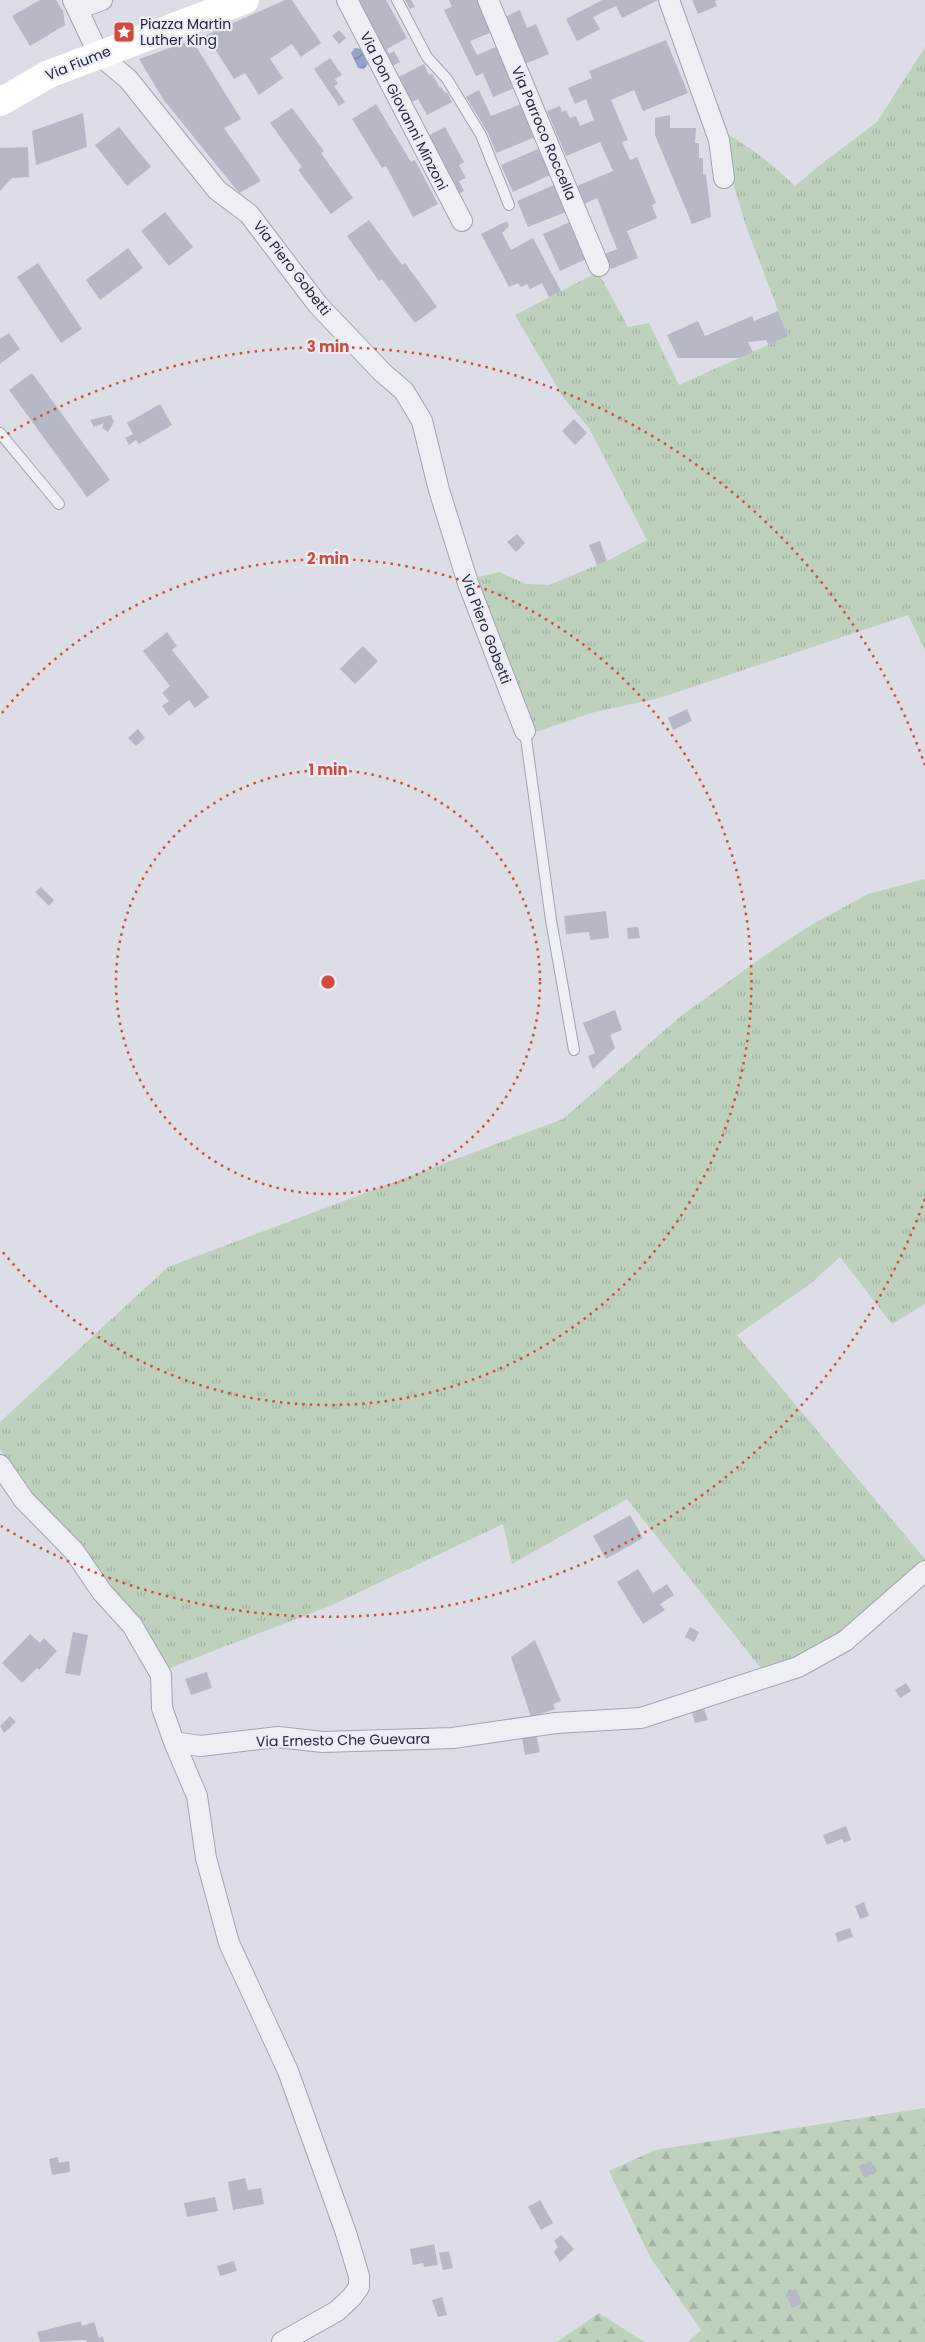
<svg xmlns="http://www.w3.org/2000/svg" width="925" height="2342" font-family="Poppins,sans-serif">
	<defs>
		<pattern id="grass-tufts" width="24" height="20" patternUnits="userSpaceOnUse" patternTransform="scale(1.25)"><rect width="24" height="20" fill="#bdd1bd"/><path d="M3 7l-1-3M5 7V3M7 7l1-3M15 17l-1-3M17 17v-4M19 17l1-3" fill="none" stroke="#a2b3a3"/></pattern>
		<pattern id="forest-firs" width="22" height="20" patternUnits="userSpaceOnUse" patternTransform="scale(1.25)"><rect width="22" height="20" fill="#bdd1bd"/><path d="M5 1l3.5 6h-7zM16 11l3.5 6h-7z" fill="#a2b3a3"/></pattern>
		<pattern id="water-waves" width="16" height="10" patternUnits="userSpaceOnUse" patternTransform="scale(1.25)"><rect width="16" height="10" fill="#95a1c8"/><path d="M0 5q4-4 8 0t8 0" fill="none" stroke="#7983a4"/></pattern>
	</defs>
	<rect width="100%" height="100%" fill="#dcdde7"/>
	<!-- grass -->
	<path fill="url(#grass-tufts)" d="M925 47V650L908 615 659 698 591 713 539 731 530 732 471 579 499 572 526 584 549 585 607 561 647 540 589 428 563 397 515 315 598 272 628 327 649 323 679 385 788 336 747 229 734 187 725 133C752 148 773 165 795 186L820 165 877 122Z
		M925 879V1304L892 1324 840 1257 810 1284 737 1335 925 1559V1563L841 1636 796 1661 763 1671 627 1499 512 1564 503 1524 332 1605 167 1669 28 1493 0 1449V1422L168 1267 563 1119 681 1016 764 956 811 925 868 894Z"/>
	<!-- forest -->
	<path fill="url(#forest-firs)" d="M925 2108V2342H688L701 2330 650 2257 609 2171 655 2150Z
		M599 2313 644 2342H557Z"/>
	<!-- water -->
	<path fill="url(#water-waves)" d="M355 48 362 49 368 64 364 69 358 68 351 53Z"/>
	<!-- building -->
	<path fill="#b6b8c6" d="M40 0H56L63 11 65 25 30 46 12 16Z
		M285 0H292L321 43 301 57 292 44 270 59 283 78 259 95 245 73 234 79 206 35Z
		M354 0H386L407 38 387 49 389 54 394 51 400 62 391 67Z
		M405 0H411L415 7 410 9Z
		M449 0H479L492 32 470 41 477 55 498 46 515 88 493 97 483 73 476 76 444 10 452 7Z
		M602 0H658L622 18 616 6 593 17 600 29 577 41 566 19Z
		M692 0H718L715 1 717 6 698 14Z
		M520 10 527 28 536 24 549 54 525 64 505 17Z
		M339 30 346 38 339 44 332 36Z
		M192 40 241 119 224 128 261 181 239 193 163 99 139 59Z
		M666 40 688 93 643 111 634 90 611 100 628 140 622 142 630 160 637 157 656 203 652 205 657 218 627 231 638 258 611 269 605 254 617 249 597 198 584 204 577 186 613 171 600 142 566 156 547 111 560 106 562 112 566 110 570 118 576 116 580 126 594 120 586 99 575 104 568 88 592 78 589 71Z
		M330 58 342 75 335 79 338 84 334 86 345 102 339 106 314 69Z
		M424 64 429 75 432 74 440 88 441 87 445 93 447 92 452 102 427 115 418 99 410 103 397 78Z
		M479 90 491 116 524 103 538 136 496 153 488 133 466 97Z
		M376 104 411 162 415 160 438 204 413 217 386 166 382 168 352 119Z
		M292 108 324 151 321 153 353 198 331 214 298 170 302 167 270 123Z
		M83 113 87 147 36 165 32 131Z
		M670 115V128H696L695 143H699V158H703V175L706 174 711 217 692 224 655 135V118Z
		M119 127 151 167 127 186 95 145Z
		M445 127 464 162 459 165 466 178 459 181 464 191 458 194 428 136Z
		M28 147 29 177 12 178 0 191V148Z
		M538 149 550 175 513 192 501 165Z
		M554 185 566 212 528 227 517 201Z
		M165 212 193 247 169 266 141 231Z
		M369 220 402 265 405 263 437 307 415 323 382 279 379 281 347 236Z
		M507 221 509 226 502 233 511 250 533 238 561 291 549 297 542 283 530 289 527 284 521 287 518 283 509 287 481 234Z
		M570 222 586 259 560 271 543 234Z
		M128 248 143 268 100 300 86 280Z
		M38 263 82 329 61 343 17 277Z
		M778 311 788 336 769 345 766 340 748 342 753 352 740 358H678L667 335 698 321 705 336 752 316 754 321Z
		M9 333 20 349 0 364V339Z
		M32 373 110 480 87 497 9 390Z
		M160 404 172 425 139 444 136 440 129 445 125 438 133 434 127 423Z
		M111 415 114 422 108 432 102 428 104 423 94 427 90 420Z
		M574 419 587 433 575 445 562 431Z
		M517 534 525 543 516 552 507 542Z
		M600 541 607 561 597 565 589 545Z
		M167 632 177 646 172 650 209 697 195 708 189 700 169 716 162 706 169 701 162 693 170 686 143 651Z
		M363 646 378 661 355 684 340 669Z
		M687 709 692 721 673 730 668 718Z
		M138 729 145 738 136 746 128 738Z
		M41 887 54 900 49 906 35 892Z
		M606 911 609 938 590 940 589 932 566 934 564 916Z
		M638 927 640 938 628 939 627 928Z
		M615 1010 622 1030 610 1035 615 1048 593 1069 588 1056 595 1053 583 1023Z
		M630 1515 643 1538 606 1559 593 1536Z
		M638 1569 653 1593 667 1584 674 1595 660 1604 665 1610 643 1624 617 1582Z
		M690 1627 699 1632 694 1642 685 1637Z
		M73 1632 88 1635 80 1676 65 1673Z
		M30 1634 40 1643 44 1638 57 1651 39 1670 37 1668 22 1683 2 1663Z
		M535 1640 561 1701 553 1704 555 1709 531 1717 511 1657Z
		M207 1672 212 1688 191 1695 185 1679Z
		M906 1683 911 1691 900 1698 895 1690Z
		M704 1709 708 1720 695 1723 692 1712Z
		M10 1716 16 1722 4 1733 0 1726Z
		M536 1735 540 1752 525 1755 522 1738Z
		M846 1826 851 1840 844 1843 842 1839 827 1845 823 1835Z
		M864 1902 869 1916 860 1919 855 1906Z
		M850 1928 853 1937 838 1942 835 1933Z
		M58 2157 59 2163 69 2161 70 2172 52 2175 49 2159Z
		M871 2161 876 2173 864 2178 859 2166Z
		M245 2178 248 2190 261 2188 264 2204 233 2210 228 2182Z
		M215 2197 218 2211 187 2217 184 2203Z
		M540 2200 553 2223 541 2230 528 2207Z
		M561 2235 574 2249 560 2262 554 2252 558 2247 554 2241Z
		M434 2244 438 2265 424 2267 423 2263 413 2265 410 2249Z
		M449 2251 453 2268 443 2270 439 2253Z
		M234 2261 237 2271 220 2276 217 2266Z
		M796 2289 802 2303 792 2308 786 2294Z
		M442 2297 447 2315 438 2317 432 2300Z
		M81 2321 82 2326 94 2322 99 2338 103 2336 104 2342H87L86 2340 40 2342 37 2332Z"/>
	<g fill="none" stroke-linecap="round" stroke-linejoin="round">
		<!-- lane casing -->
		<g stroke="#a1a3b1" stroke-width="12">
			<path id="lane" d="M397 0 427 57 447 79 481 135 509 205
				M0 433 59 504
				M525 731 551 920 574 1050"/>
		</g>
		<!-- street casing -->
		<g stroke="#a1a3b1" stroke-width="22">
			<path id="street" d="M73 0 99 55 128 79 217 190 249 214 318 305 383 373 404 391 422 421 439 490 468 583 525 731
				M347 0 462 221
				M488 0 599 266
				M669 0 719 140 724 178
				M77 9 102 0
				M0 1465 24 1500 74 1551 102 1592 132 1625 161 1675 162 1708 174 1742 200 1746 278 1737 323 1742 453 1738 556 1723 641 1718 798 1667 845 1641 925 1571
				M174 1742 197 1796 206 1858 229 1943 288 2071 346 2233 359 2276V2287L352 2297 337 2311 282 2342"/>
		</g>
		<!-- lane -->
		<use href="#lane" stroke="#eeeff5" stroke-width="10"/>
		<!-- street -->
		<use href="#street" stroke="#eeeff5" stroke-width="20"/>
		<!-- secondary -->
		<path stroke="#fff" stroke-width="28" d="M0 102 49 74 245 0"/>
	</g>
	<!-- distance rings -->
	<g fill="none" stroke="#d14b3c" stroke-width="2.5" stroke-dasharray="2.5 5">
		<circle cx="328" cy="982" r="212"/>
		<path d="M2 713A423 423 0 1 1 2 1251"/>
		<path d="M925 1199A635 635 0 0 1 1 1526M1 438A635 635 0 0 1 925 765"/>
	</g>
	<!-- icons -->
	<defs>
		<g id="sight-square" transform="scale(1.125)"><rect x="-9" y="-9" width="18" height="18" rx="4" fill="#d14b3c" stroke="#ebedf4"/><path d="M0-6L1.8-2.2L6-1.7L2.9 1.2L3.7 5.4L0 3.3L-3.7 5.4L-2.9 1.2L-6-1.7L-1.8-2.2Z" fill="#fff"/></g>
	</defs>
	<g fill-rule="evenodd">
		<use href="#sight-square" x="124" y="32"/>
	</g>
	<g text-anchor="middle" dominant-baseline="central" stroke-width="4.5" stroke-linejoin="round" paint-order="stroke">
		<!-- poi labels -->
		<g font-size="14" fill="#25283d" stroke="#ebedf4" text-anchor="start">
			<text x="140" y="24">Piazza Martin<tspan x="140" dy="16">Luther King</tspan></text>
		</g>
		<!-- street labels -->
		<g font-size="14" fill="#25283d" stroke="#ebedf4">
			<text transform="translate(78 63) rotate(-22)">Via Fiume</text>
			<text transform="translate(404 111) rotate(63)">Via Don Giovanni Minzoni</text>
			<text transform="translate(544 133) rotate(67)">Via Parroco Roccella</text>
			<text transform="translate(292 268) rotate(52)">Via Piero Gobetti</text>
			<text transform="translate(486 629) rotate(69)">Via Piero Gobetti</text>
			<text transform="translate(343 1740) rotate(-1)">Via Ernesto Che Guevara</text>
		</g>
	</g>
	<circle cx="328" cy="982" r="8" fill="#d14b3c" stroke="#ebedf4" stroke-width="2.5"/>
	<g font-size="15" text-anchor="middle" font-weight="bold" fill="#d14b3c" stroke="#ebedf4" stroke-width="4.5" stroke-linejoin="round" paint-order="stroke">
		<text x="328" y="352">3 min</text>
		<text x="328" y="564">2 min</text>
		<text x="328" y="775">1 min</text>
	</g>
</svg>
